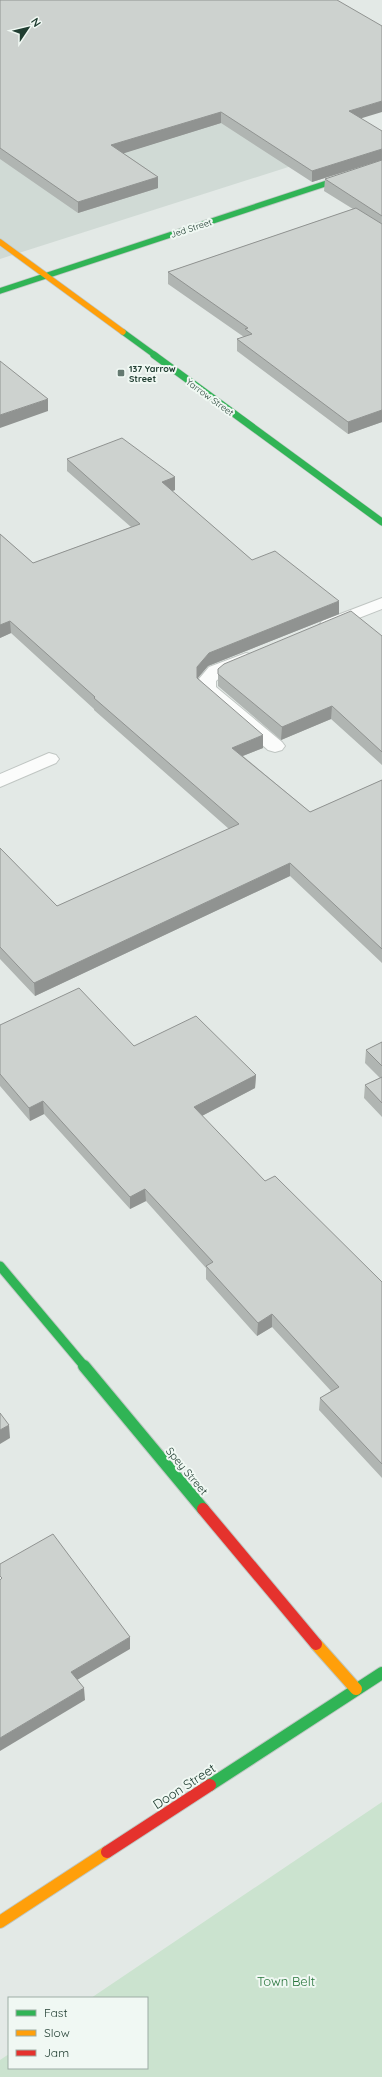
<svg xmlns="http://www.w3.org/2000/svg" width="382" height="2077" font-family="Quicksand,sans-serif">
	<rect width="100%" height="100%" fill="#e3e9e6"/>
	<!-- built -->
	<path fill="#d0dad5" d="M0 0 304 162 0 259Z"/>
	<!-- green -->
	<path fill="#cbe3cf" d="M382 1802V2077H0V2060L9 2054V2068H147V1998H91Z"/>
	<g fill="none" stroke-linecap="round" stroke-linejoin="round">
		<!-- lane casing -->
		<g stroke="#c0c6c3" stroke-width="2">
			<path id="lane" d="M382 598V609L328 630 322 629 319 625 322 621Z
				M246 653 253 655 255 659 253 663 223 675 216 681V687L282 742 285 746 282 750 275 752 268 750 198 689V680L209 667Z
				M49 753 56 755 59 759 56 763 0 787V774Z"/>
		</g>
		<!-- fast-far3 casing -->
		<g stroke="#bec7c3" stroke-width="7">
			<path id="fast-far3" d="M0 291 382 165
				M123 332 156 356"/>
		</g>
		<!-- fast-far2 casing -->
		<g stroke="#bec7c3" stroke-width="8">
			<path id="fast-far2" d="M154 355 382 522"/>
		</g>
		<!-- fast-far1 casing -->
		<g stroke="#bec7c3" stroke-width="11">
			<path id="fast-far1" d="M0 1266 85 1367"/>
		</g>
		<!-- fast casing -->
		<g stroke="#bec7c3" stroke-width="14">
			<path id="fast" d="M84 1366 203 1509
				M210 1785 382 1673"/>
		</g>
		<!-- slow-far1 casing -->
		<g stroke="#bec7c3" stroke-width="7">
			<path id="slow-far1" d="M0 242 123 332"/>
		</g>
		<!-- slow casing -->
		<g stroke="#bec7c3" stroke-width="14">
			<path id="slow" d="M316 1644 356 1689
				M0 1922 107 1852"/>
		</g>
		<!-- jam casing -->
		<g stroke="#bec7c3" stroke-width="14">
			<path id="jam" d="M203 1509 316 1644
				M107 1852 210 1785"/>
		</g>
		<!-- lane -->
		<use href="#lane" fill="#fbfcfb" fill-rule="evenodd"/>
		<!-- fast-far3 -->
		<use href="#fast-far3" stroke="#30b455" stroke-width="5.5"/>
		<!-- fast-far2 -->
		<use href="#fast-far2" stroke="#30b455" stroke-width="7"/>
		<!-- fast-far1 -->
		<use href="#fast-far1" stroke="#30b455" stroke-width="9"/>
		<!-- fast -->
		<use href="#fast" stroke="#30b455" stroke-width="12"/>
		<!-- slow-far1 -->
		<use href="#slow-far1" stroke="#ff9f0a" stroke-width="5.5"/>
		<!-- slow -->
		<use href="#slow" stroke="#ff9f0a" stroke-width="12"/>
		<!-- jam -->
		<use href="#jam" stroke="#e5322d" stroke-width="12"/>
	</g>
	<!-- wall -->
	<path fill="#b0b5b2" d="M0 0 361 118 382 160 312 182 221 123 123 153 158 177V188L78 213 0 159Z
		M382 160V422L348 434 237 351V339L244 337 168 284V272L353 209 324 191 325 179Z
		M67 459 175 477V490L172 491 252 560 339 614 208 666 198 678 263 748 243 756 310 812 382 780V963L290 876 35 996 0 959V848L57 906 229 829 94 710V709L11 633 0 638V534L33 563 131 527 67 471Z
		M382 636V765L331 719 281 740 218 686V669Z
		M0 1025 134 1046 256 1075 255 1088 202 1116 265 1181 382 1282V1478L319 1410 320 1398 331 1391 272 1327 257 1336 206 1279V1268L146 1201 130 1209 44 1114 30 1121 0 1086Z
		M382 1042V1117L364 1098 365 1085 380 1078 365 1063 366 1050Z"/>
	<!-- shaded-wall -->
	<path fill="#909391" d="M382 101V112L349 122V111Z
		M221 112V123L112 157 111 145Z
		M382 149V160L312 182V171Z
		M158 177V188L78 213V202Z
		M48 399V411L0 428V415Z
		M382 410V422L348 434V422Z
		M175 477V490L162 495V482Z
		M339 601V614L208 666 196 680 197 667 209 653Z
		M10 621 11 633 0 638V625Z
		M332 706 331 719 281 740 282 727Z
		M263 735V748L232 760V748Z
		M290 863V876L35 996 34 983Z
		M256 1075 255 1088 194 1120V1107Z
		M43 1101 44 1114 30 1121 29 1108Z
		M145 1189 146 1201 130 1209V1197Z
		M272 1314V1327L257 1336 258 1323Z
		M9 1425 10 1438 0 1444V1430Z
		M130 1637V1649L72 1683 71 1672Z
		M84 1688 85 1700 0 1751V1738Z"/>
	<!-- building -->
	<path fill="#cdd2cf" stroke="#909391" d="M0 0H337L382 26V101L349 111 382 131V149L312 171 221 112 111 145 158 177 78 202 0 148Z
		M382 160V216L325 179Z
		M356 208 382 224V410L348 422 237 339 252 334 245 329 248 328 168 272Z
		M0 361 48 399 0 415Z
		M122 438 175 477 162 482 252 560 275 551 339 601 209 653 197 667V678L263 735 232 748 310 812 382 780V949L290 863 34 983 0 947V848L57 906 239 824 94 698 95 697 10 621 0 625V534L33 563 140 524 67 459Z
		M351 611 382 636V752L332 706 282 727 218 674V669L224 664Z
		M79 988 134 1046 196 1016 256 1075 194 1107 265 1181 275 1176 382 1282V1464L320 1398 339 1387 272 1314 258 1323 206 1266 213 1262 145 1189 130 1197 43 1101 29 1108 0 1074V1025Z
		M382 1042V1066L366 1050Z
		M382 1077V1103L365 1085Z
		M0 1413 9 1425 0 1430Z
		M53 1534 130 1637 71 1672 84 1688 0 1738V1580L2 1578 0 1576V1564Z"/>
	<!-- markers -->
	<rect fill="#647970" stroke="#f0f8f3" stroke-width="1.5" x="117" y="369" width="8" height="8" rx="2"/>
	<g text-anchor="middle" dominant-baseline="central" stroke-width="4" stroke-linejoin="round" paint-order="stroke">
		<!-- far-street labels -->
		<g font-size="9" fill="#203d31" stroke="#f0f8f3">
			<text transform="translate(191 228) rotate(-18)">Jed Street</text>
			<text transform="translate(210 397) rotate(36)">Yarrow Street</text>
		</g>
		<!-- far-poi labels -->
		<g font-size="9" font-weight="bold" fill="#203d31" stroke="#f0f8f3" text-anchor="start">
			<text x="129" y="368">137 Yarrow<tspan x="129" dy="10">Street</tspan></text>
		</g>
		<!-- street labels -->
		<g font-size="11" fill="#203d31" stroke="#f0f8f3">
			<text transform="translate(187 1471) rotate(50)">Spey Street</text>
		</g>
		<!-- near-street labels -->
		<g font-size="13" fill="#203d31" stroke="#f0f8f3">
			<text transform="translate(184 1786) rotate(-33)">Doon Street</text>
		</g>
		<!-- near-park labels -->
		<g font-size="13" fill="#28753c" stroke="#f0f8f3">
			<text x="286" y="1981">Town Belt</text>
		</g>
	</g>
	<!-- legend -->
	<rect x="8" y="1997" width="140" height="72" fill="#f0f8f3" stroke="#9dada5"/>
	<rect x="16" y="2010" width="20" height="6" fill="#30b455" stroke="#9dada5"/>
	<text x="44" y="2017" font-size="12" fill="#203d31">Fast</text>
	<rect x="16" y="2030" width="20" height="6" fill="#ff9f0a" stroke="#9dada5"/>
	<text x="44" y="2037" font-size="12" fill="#203d31">Slow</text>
	<rect x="16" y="2050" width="20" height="6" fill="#e5322d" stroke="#9dada5"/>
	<text x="44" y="2057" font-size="12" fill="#203d31">Jam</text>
	<!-- north arrow -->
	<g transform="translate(28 28) rotate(55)" stroke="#f0f8f3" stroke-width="3" paint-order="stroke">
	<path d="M0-3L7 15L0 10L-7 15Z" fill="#203d31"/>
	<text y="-6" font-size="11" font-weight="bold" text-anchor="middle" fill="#203d31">N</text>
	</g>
</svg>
